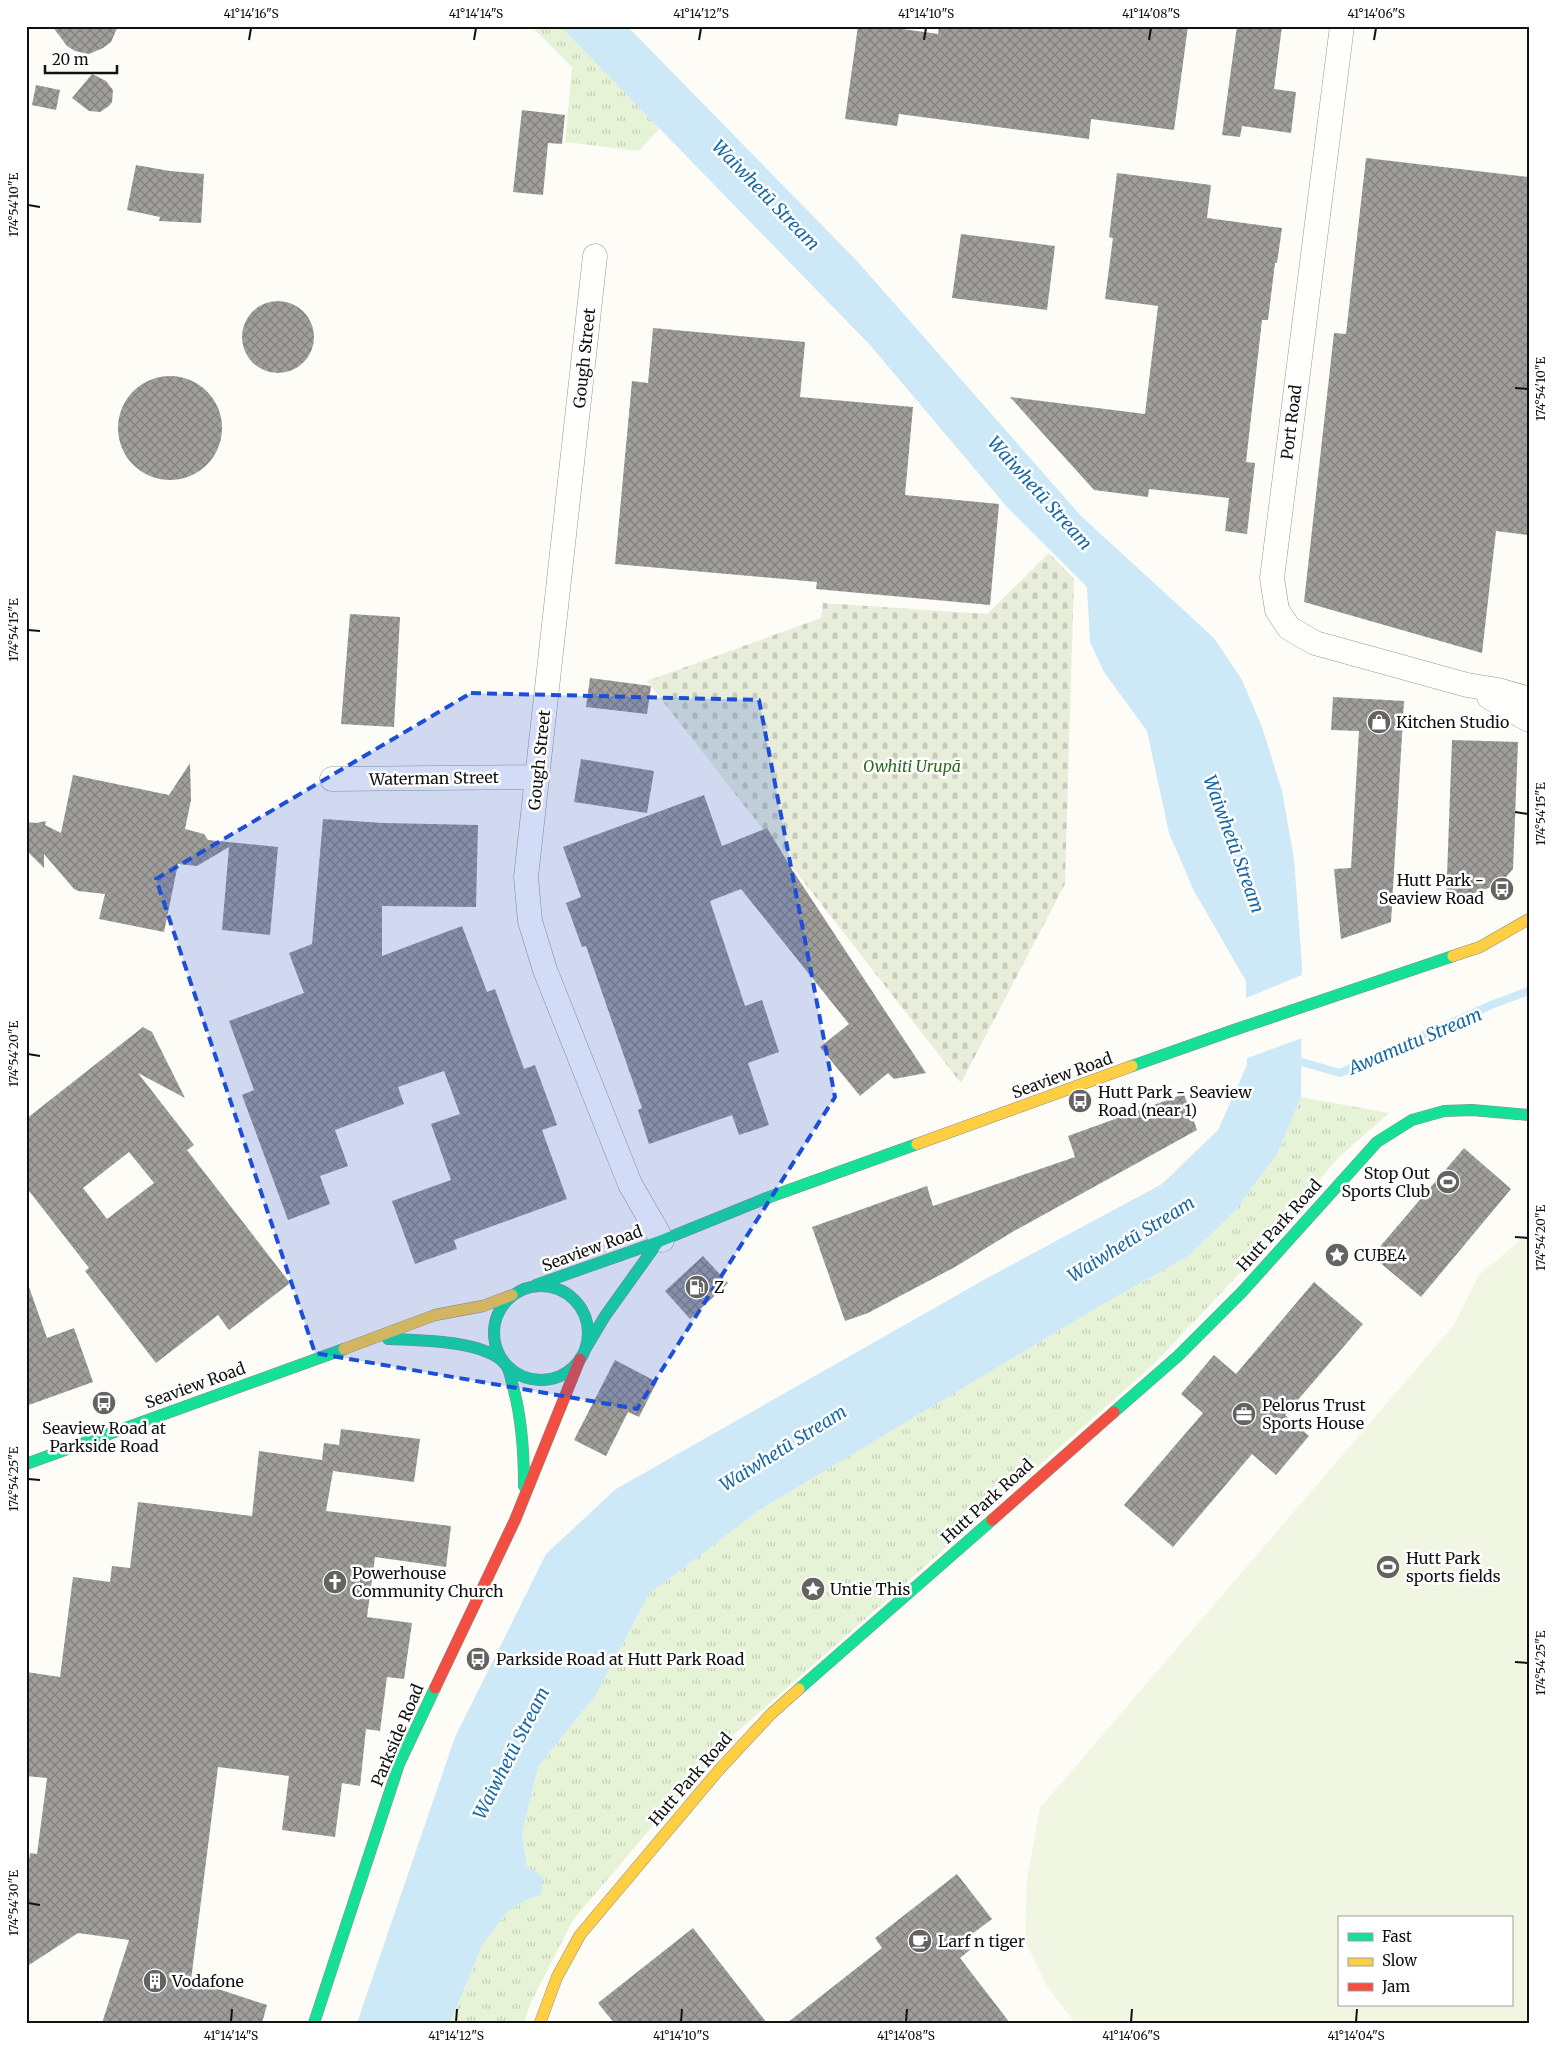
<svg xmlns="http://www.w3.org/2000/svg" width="1555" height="2049" font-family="Merriweather,serif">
	<defs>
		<pattern id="grass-tufts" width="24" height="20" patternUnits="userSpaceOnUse" patternTransform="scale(1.25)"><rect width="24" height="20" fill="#e7f3d7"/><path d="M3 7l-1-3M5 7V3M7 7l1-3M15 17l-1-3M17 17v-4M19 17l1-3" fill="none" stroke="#c5cfb8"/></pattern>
		<pattern id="cemetery-stones" width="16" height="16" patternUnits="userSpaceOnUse" patternTransform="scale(1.25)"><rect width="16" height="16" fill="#e9eedb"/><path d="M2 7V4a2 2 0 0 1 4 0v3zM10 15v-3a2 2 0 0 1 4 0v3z" fill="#c7cbbb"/></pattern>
		<pattern id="building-cross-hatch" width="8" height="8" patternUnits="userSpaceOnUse" patternTransform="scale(1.25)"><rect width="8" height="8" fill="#a19f9c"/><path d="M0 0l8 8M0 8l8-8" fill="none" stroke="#82807e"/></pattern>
	</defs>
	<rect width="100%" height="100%" fill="#fdfcf7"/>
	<!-- grass -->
	<path fill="url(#grass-tufts)" d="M531 26H560L660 128 639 151 565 142 572 67Z
		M1301 1097 1389 1113 1337 1159 1254 1258 1153 1365 720 1747 573 1920 531 2002 524 2023H450L483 1944 508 1911 528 1899 541 1895 527 1866 522 1834 538 1767 595 1696 649 1594 761 1509 1100 1306 1190 1255 1235 1211 1277 1154Z"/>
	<!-- cemetery -->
	<path fill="url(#cemetery-stones)" d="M1049 553 1074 579 1065 884 961 1083 647 681 821 618 823 603 987 614Z"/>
	<!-- pitch -->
	<path fill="#f0f6e1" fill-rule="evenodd" d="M1529 1229V2023H1075L1047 1986 1025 1941 1027 1879 1040 1808 1454 1325 1479 1275 1522 1239ZM1339 1918H1511V2005H1339Z"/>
	<!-- water -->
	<path fill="#cde8f7" d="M560 26H627L857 261 1081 516 1214 638 1242 680 1262 727 1282 791 1294 859 1302 965 1301 1097 1277 1154 1235 1211 1190 1255 1100 1306 761 1509 649 1594 595 1696 538 1767 522 1834 527 1866 543 1877 541 1895 528 1899 508 1911 483 1944 450 2023H357L455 1737 546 1554 616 1489 989 1277 1162 1184 1218 1130 1247 1065 1246 981 1194 891 1169 833 1147 731 1104 672 1090 642 1087 587 1007 507 870 345Z"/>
	<!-- pier -->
	<path fill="#fdfcf7" d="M1304 974 1305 1037 1245 1059 1244 999Z"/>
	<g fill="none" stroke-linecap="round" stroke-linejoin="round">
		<!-- stream -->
		<path stroke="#cde8f7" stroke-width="8" d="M1295 1060 1340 1073 1491 1005 1529 991"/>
	</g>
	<!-- building -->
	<path fill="url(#building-cross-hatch)" fill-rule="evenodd" d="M52 26H118L111 42 103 48 89 54 75 51 67 46Z
		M858 26H882L938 34 939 26H1188L1174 130 1091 119 1089 139 899 114 897 126 845 119Z
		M1237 26H1282L1274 89 1296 92 1291 133 1242 126 1240 137 1222 135Z
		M92 74 106 81 113 90 112 102 109 106 100 112 89 111 72 98Z
		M36 85 60 90 56 110 32 105Z
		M522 110 565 115 562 144 548 143 543 195 513 192Z
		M1366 158 1529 177V535L1496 531 1482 653 1304 602 1334 333 1346 334Z
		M136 165 170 171 204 174 201 223 159 221 160 217 127 210Z
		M1117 173 1211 185 1207 218 1282 228 1277 263H1275L1268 320H1262L1246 462 1255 463 1247 534 1225 531 1229 498 1149 489 1148 497 1094 490 1010 397 1145 414 1158 306 1105 299 1113 238 1109 237Z
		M961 234 1055 246 1047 310 952 298Z
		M242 337a36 36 0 1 1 72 0a36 36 0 1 1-72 0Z
		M653 328 805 342 800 397 913 407 905 495 999 504 990 605 816 589 817 582 615 564 632 381 648 383Z
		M118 428a52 52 0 1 1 104 0a52 52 0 1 1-104 0Z
		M350 614 400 617 394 727 341 724Z
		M590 678 651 686 647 714 586 707Z
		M1333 697 1404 701 1391 922 1341 939 1334 869 1351 868 1359 731 1331 730Z
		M1452 740 1518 742 1513 869 1500 884 1446 903Z
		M581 759 654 771 647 813 574 802Z
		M190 763 191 800 185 829 204 834 208 840 278 847 270 935 222 930 229 847 197 866 178 864 164 932 99 919 105 894 78 891 74 889 44 854V868L26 850V822L36 823 46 821 45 825 61 833 73 775 169 795Z
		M704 795 722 846 767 828 793 871 926 1073 894 1079 888 1073 860 1096 820 1047 849 1024 741 889 710 901 745 1006 762 1000 779 1052 748 1063 769 1125 739 1135 732 1115 649 1144 638 1110 642 1108 586 946 582 947 566 903 581 897 563 847Z
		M323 819 383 823 478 825 476 907 382 906V956L462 926 487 992 495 989 524 1069 535 1065 557 1125 542 1130 567 1199 454 1240 457 1249 415 1264 392 1201 451 1180 431 1124 460 1114 444 1071 398 1087 404 1104 335 1130 348 1166 320 1176 330 1204 288 1220 242 1095 254 1090 229 1021 304 993 289 953 312 944Z
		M143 1027 152 1032 185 1098 138 1073 194 1145 187 1150 290 1283 229 1330 218 1315 156 1363 85 1271 89 1268 26 1187V1119ZM129 1152 154 1183 107 1219 83 1188Z
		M1184 1094 1197 1130 1014 1231 955 1267 868 1313 845 1321 812 1227 927 1186 933 1206 1075 1157 1068 1136Z
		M1464 1148 1511 1189 1421 1297 1372 1256Z
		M703 1256 728 1283 690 1319 665 1291Z
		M1314 1282 1363 1324 1285 1415 1309 1436 1276 1475 1252 1454 1173 1547 1124 1505 1203 1413 1181 1394 1214 1355 1236 1374Z
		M29 1287 47 1338 74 1328 93 1382 26 1406V1288Z
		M615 1360 657 1382 639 1417 628 1412 606 1456 574 1440Z
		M341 1429 420 1439 414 1482 333 1471 326 1511 451 1526 446 1567 375 1557 367 1617 412 1623 404 1679 387 1677 380 1731 366 1729 360 1786 342 1783 335 1837 282 1830 289 1776 218 1767 191 1980 267 2005 262 2023H102L129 1940 78 1933 26 1967V1882L30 1853 37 1854 47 1778 26 1776V1672L60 1677 73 1577 110 1582 112 1566 130 1568 138 1502 252 1516 259 1451 322 1460 324 1443 339 1445Z
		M957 1874 992 1919 964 1940 971 1949 960 1958 1010 2023H787L882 1948 875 1938Z
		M693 1928 767 2023H614L598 2003Z"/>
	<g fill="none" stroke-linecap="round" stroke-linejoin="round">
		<!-- street casing -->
		<g stroke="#979795" stroke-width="25">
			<path id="street" d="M1342 26 1272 578 1277 610 1289 628 1315 643 1467 685 1498 690 1529 699
				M595 256 526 877 530 921 545 970 630 1184 662 1240
				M1489 697 1529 720
				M332 779 537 777"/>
		</g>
		<!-- fast casing -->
		<g stroke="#8e8d8b" stroke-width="12">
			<path id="fast" d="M1132 1066 1231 1031 1453 956
				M536 1285 658 1242 764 1199 917 1144
				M494 1333a47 47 0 1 1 94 0a47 47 0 1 1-94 0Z
				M388 1339C417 1340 487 1340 506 1365 509 1369 511 1378 512 1383 522 1417 524 1451 524 1486
				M586 1348 605 1316 658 1242
				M1114 1412 1178 1356 1242 1292 1377 1142 1412 1120 1444 1111 1472 1110 1529 1115
				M26 1464 344 1349
				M799 1689 992 1520
				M314 2023 399 1764 435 1688"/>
		</g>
		<!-- slow casing -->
		<g stroke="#8e8d8b" stroke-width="12">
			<path id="slow" d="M1453 956 1480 947 1529 919
				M917 1144 1132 1066
				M344 1349 435 1315 483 1306 512 1295
				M540 2023 557 1977 580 1935 718 1771 771 1714 799 1689"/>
		</g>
		<!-- jam casing -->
		<g stroke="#8e8d8b" stroke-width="12">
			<path id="jam" d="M992 1520 1114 1412
				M435 1688 515 1520 580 1359"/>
		</g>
		<!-- street -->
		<use href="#street" stroke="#fffffe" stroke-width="24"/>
		<!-- fast -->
		<use href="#fast" stroke="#16e098" stroke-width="11"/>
		<!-- slow -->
		<use href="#slow" stroke="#ffcf43" stroke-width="11"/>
		<!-- jam -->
		<use href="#jam" stroke="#f24e42" stroke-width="11"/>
	</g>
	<!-- marked area -->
	<path fill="#1d4ed8" fill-opacity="0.2" stroke="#1d4ed8" stroke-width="4" stroke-dasharray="10 6" stroke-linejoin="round" d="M471 693 759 700 835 1097 637 1409 315 1353 156 879Z"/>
	<!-- ticks -->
	<path fill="none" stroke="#111" stroke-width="2" d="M249 40 251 28M474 40 476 28M699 40 701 28M924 40 926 28M1149 40 1151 28M1374 40 1376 28M28 205 40 207M1515 388 1528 389M28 630 40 631M1515 812 1528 814M28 1054 40 1056M1515 1237 1528 1238M28 1479 40 1480M1515 1662 1528 1663M28 1903 40 1905M231 2022 232 2009M456 2022 457 2009M681 2022 682 2009M906 2022 907 2009M1131 2022 1132 2009M1356 2022 1357 2009"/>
	<!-- icons -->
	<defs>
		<g id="shop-disc" transform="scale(1.25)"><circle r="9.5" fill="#646362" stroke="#fff"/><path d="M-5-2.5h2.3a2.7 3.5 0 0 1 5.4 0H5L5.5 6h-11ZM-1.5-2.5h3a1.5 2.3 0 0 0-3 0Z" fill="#fff"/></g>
		<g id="bus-disc" transform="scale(1.25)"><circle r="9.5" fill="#646362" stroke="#fff"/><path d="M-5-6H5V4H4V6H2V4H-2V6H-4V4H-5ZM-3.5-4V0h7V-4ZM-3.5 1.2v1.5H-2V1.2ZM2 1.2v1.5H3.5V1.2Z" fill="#fff"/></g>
		<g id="stadium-disc" transform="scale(1.25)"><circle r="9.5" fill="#646362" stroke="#fff"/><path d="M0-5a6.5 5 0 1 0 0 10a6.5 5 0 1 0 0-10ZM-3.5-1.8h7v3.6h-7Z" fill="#fff"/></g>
		<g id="sight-disc" transform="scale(1.25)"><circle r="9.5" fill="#646362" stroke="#fff"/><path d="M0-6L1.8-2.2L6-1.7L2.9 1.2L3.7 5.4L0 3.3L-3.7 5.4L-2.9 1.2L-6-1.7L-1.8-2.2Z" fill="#fff"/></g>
		<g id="fuel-disc" transform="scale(1.25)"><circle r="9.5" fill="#646362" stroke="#fff"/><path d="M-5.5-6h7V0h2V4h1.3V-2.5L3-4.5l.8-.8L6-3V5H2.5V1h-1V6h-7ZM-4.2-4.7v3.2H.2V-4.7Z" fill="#fff"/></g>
		<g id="office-disc" transform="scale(1.25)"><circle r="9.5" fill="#646362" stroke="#fff"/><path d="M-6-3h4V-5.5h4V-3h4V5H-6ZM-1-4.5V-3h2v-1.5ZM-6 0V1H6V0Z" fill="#fff"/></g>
		<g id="church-disc" transform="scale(1.25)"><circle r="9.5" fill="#646362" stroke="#fff"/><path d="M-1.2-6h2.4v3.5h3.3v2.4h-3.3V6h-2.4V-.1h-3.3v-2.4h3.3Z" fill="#fff"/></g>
		<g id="cafe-disc" transform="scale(1.25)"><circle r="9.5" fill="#646362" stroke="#fff"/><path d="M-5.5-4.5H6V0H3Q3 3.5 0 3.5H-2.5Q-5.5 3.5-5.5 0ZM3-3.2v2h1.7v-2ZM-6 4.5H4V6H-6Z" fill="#fff"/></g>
		<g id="building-disc" transform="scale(1.25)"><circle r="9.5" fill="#646362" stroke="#fff"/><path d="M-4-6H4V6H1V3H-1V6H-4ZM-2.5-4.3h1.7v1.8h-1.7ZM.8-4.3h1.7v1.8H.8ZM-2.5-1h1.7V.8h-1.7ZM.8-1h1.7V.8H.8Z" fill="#fff"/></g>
	</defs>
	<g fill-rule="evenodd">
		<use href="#shop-disc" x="1379" y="722"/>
		<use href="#bus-disc" x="1502" y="889"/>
		<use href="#bus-disc" x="1080" y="1101"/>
		<use href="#stadium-disc" x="1448" y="1182"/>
		<use href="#sight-disc" x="1337" y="1255"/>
		<use href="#fuel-disc" x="697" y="1287"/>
		<use href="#bus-disc" x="104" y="1403"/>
		<use href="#office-disc" x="1244" y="1414"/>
		<use href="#stadium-disc" x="1388" y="1567"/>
		<use href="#church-disc" x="335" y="1582"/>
		<use href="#sight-disc" x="813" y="1589"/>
		<use href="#bus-disc" x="478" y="1659"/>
		<use href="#cafe-disc" x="920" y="1941"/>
		<use href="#building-disc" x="155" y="1981"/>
	</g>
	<g text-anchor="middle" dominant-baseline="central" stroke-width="5" stroke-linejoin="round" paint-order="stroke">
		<!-- street labels -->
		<g font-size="16" fill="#111" stroke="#fff">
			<text transform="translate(584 358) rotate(-84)">Gough Street</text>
			<text transform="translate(1291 422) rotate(-83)">Port Road</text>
			<text transform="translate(539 760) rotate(-84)">Gough Street</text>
			<text transform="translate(434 778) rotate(-1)">Waterman Street</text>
			<text transform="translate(1062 1075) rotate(-20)">Seaview Road</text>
			<text transform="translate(1279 1225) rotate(-48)">Hutt Park Road</text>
			<text transform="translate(592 1248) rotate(-20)">Seaview Road</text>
			<text transform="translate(195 1385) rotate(-20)">Seaview Road</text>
			<text transform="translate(987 1501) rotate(-42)">Hutt Park Road</text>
			<text transform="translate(397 1735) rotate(-67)">Parkside Road</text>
			<text transform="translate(690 1779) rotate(-49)">Hutt Park Road</text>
		</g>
		<!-- poi labels -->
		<g font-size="16" fill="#111" stroke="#fff" text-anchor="start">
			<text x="1396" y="722">Kitchen Studio</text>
			<text x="1484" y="880" text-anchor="end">Hutt Park -<tspan x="1484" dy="18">Seaview Road</tspan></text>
			<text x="1098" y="1092">Hutt Park - Seaview<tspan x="1098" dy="18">Road (near 1)</tspan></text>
			<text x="1430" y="1173" text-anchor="end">Stop Out<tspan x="1430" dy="18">Sports Club</tspan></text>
			<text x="1354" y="1255">CUBE4</text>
			<text x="714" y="1287">Z</text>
			<text x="1262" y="1405">Pelorus Trust<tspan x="1262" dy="18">Sports House</tspan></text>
			<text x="104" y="1428" text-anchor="middle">Seaview Road at<tspan x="104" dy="18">Parkside Road</tspan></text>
			<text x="1406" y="1558">Hutt Park<tspan x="1406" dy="18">sports fields</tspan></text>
			<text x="352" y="1573">Powerhouse<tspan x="352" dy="18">Community Church</tspan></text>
			<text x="830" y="1589">Untie This</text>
			<text x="496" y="1659">Parkside Road at Hutt Park Road</text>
			<text x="938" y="1941">Larf n tiger</text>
			<text x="172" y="1981">Vodafone</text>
		</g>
		<!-- park labels -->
		<g font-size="16" font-style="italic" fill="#2f6b1f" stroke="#fff">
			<text x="912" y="766">Owhiti Urupā</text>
		</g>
		<!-- water labels -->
		<g font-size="18" font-style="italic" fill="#1768a6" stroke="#fff">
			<text transform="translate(766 195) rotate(46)">Waiwhetū Stream</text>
			<text transform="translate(1040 493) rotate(48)">Waiwhetū Stream</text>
			<text transform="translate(1234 844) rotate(70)">Waiwhetū Stream</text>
			<text transform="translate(1415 1041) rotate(-23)">Awamutu Stream</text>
			<text transform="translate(1131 1239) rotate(-32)">Waiwhetū Stream</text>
			<text transform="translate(783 1448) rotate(-32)">Waiwhetū Stream</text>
			<text transform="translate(511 1753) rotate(-63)">Waiwhetū Stream</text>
		</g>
	</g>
	<!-- border -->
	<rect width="1555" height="2049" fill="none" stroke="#ffffff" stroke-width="55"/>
	<!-- legend -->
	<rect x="1338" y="1916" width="175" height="90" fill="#ffffff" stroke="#a0a0a0"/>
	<rect x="1348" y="1933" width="25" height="8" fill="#16e098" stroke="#a0a0a0"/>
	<text x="1382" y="1942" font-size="15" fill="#111111">Fast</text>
	<rect x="1348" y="1958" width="25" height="8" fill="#ffcf43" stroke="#a0a0a0"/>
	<text x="1382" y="1966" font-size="15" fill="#111111">Slow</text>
	<rect x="1348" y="1983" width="25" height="8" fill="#f24e42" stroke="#a0a0a0"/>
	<text x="1382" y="1992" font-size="15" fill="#111111">Jam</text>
	<!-- scale -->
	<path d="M45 65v8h72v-8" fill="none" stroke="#111111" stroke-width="2.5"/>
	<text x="52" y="65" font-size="15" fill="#111111" stroke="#ffffff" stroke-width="4" paint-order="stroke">20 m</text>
	<rect x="28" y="28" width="1500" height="1994" fill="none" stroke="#111" stroke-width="2"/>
	<g font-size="12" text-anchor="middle" fill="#111">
		<text x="251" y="18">41°14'16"S</text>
		<text x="476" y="18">41°14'14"S</text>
		<text x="701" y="18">41°14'12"S</text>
		<text x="926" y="18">41°14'10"S</text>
		<text x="1151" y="18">41°14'08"S</text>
		<text x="1376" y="18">41°14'06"S</text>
		<text transform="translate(14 205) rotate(-90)" y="4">174°54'10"E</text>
		<text transform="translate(1541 389) rotate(-90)" y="4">174°54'10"E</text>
		<text transform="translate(14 630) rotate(-90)" y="4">174°54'15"E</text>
		<text transform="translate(1541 814) rotate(-90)" y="4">174°54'15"E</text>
		<text transform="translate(14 1054) rotate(-90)" y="4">174°54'20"E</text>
		<text transform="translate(1541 1238) rotate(-90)" y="4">174°54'20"E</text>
		<text transform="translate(14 1479) rotate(-90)" y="4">174°54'25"E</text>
		<text transform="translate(1541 1663) rotate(-90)" y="4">174°54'25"E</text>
		<text transform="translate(14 1903) rotate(-90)" y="4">174°54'30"E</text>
		<text x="231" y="2040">41°14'14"S</text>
		<text x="456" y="2040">41°14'12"S</text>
		<text x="681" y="2040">41°14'10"S</text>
		<text x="906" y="2040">41°14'08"S</text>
		<text x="1131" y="2040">41°14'06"S</text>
		<text x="1356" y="2040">41°14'04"S</text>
	</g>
</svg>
